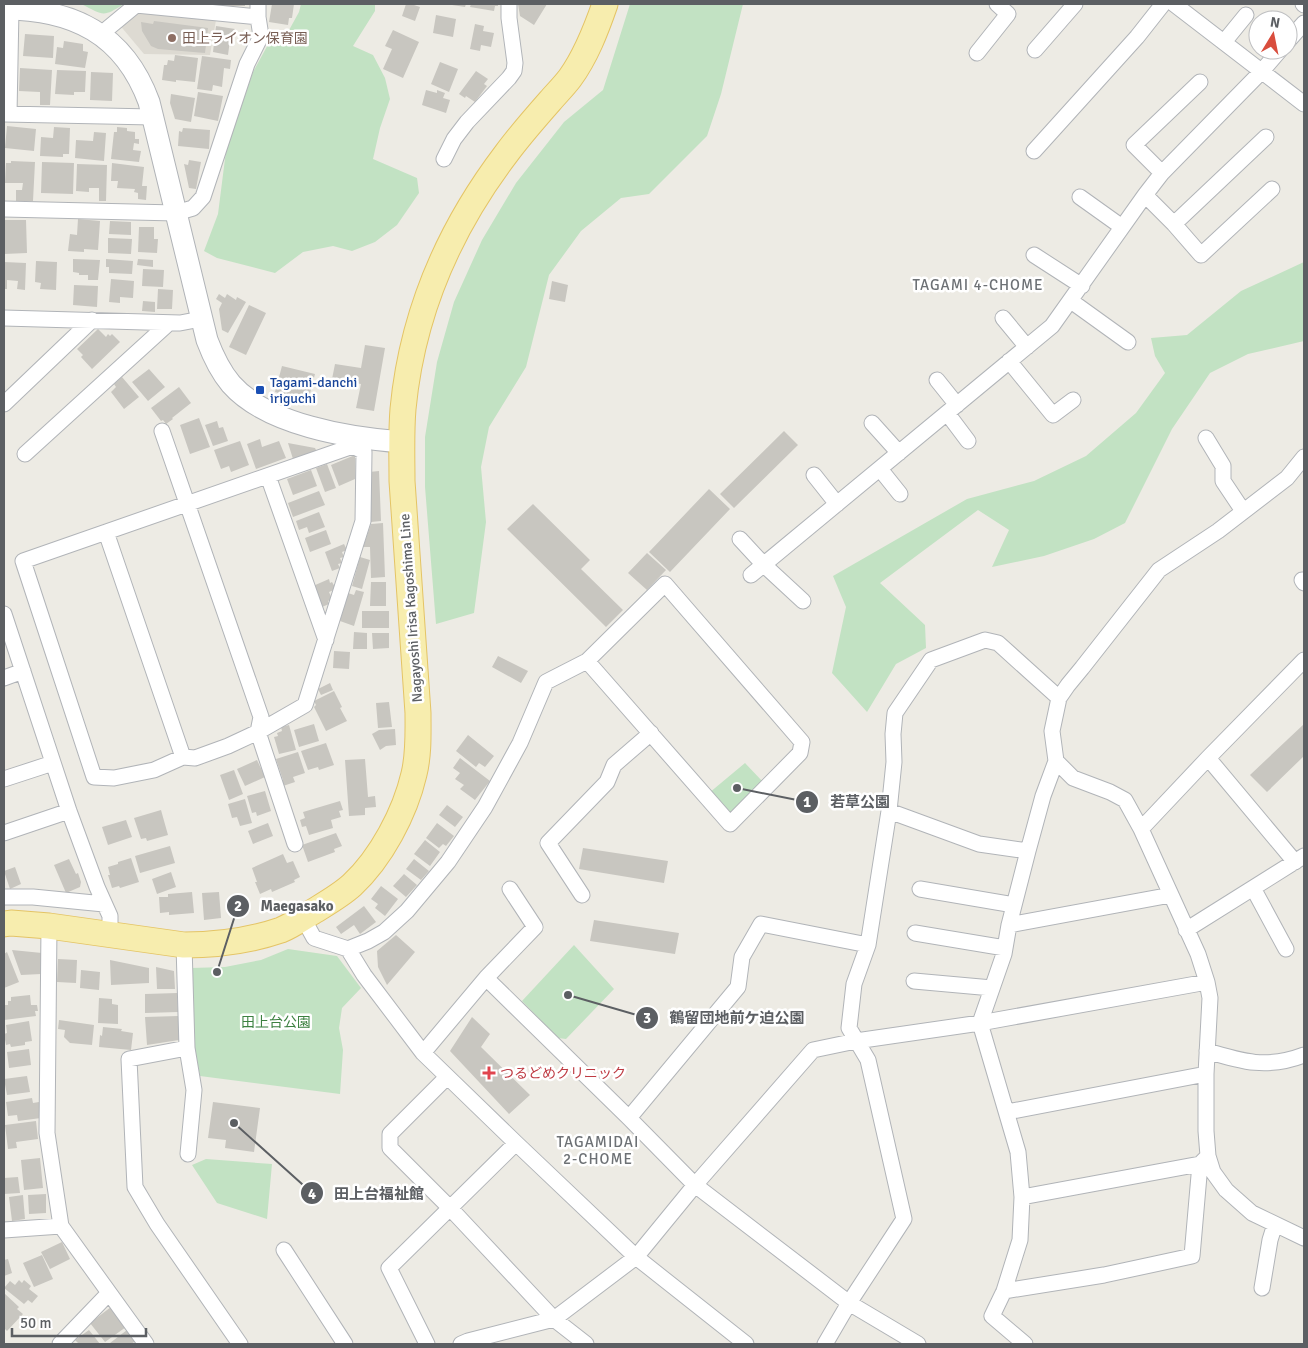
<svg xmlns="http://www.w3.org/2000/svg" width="1308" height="1348" font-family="Signika,'Noto Sans JP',sans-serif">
	<rect width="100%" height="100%" fill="#edebe4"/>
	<!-- education -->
	<path fill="#dddad2" d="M138 11 216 20 210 55 144 54 118 23Z"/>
	<!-- green -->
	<path fill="#c2e2c3" d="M81 4H124C102 18 104 15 81 4Z
		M301 4H375V11L353 46 373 55 385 78 390 99 380 128 373 159 417 178 419 193 397 225 375 242 352 251 333 246 303 252 275 273 217 258 204 251 218 214 226 151 253 72 271 39 288 32 299 12Z
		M630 4H743L721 94 707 136 649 194 621 198 581 231 549 275 526 367 489 427 481 467 486 522 474 613 436 624 425 487V437L437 362 454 302 482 240 516 183 564 122 603 90Z
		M1304 262V341L1248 354 1210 373 1172 429 1125 523 1094 539 1044 556 992 567 1009 530 978 510 880 583 925 625 926 648 896 664 867 712 832 673 846 607 833 576 967 499 1034 481 1086 456 1136 413 1165 373 1155 356 1151 338 1187 335 1241 291Z
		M745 763 763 782 735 813H727L709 793Z
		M574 945 614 989 566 1039 558 1038 522 1001Z
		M288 949 337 956 361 988 342 1008 339 1028 343 1050 340 1094 200 1076 195 1050 191 968 225 967 261 960Z
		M206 1159 272 1164 267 1219 217 1203 192 1165Z"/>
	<!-- building -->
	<path fill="#c8c6c0" d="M222 4H245V6H222Z
		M272 4H294L292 18H289L288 25 269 22Z
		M406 4H411L420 7 415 21 402 16Z
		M453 4H466L465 7 452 5Z
		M471 4H498V6H495L494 11 470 7Z
		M518 4H547L534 25 520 16Z
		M436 15 456 19 453 37 433 33Z
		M154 21 208 28 205 53 158 49 151 46 142 31 141 22 153 24Z
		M475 24 484 26 483 31 494 33 491 47 481 45 480 51 470 49Z
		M216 26 235 29 234 41 230 40 228 55 213 52Z
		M393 30 419 42 403 78 383 69 392 49 385 46Z
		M25 34 54 36 53 58 23 56Z
		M64 41 83 44V51L88 52 85 68 55 64 57 47 63 48Z
		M175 55 198 58 195 82 176 80V82L162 80 164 65H167L168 60 174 61Z
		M202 56 231 60 230 69 224 68 222 87 213 85 212 91 197 89Z
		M440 62 458 69 449 92 431 84Z
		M20 68 52 70 50 105H40V92L19 91Z
		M57 70 86 71 85 92H74V95L55 94Z
		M476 71 488 79 484 84 487 86 475 102 466 96 465 98 459 94Z
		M91 72 113 73 112 101 90 100Z
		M426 90 437 93V90L445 93 443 98 450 100 446 113 422 105Z
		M198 92 223 96 218 121 194 116Z
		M171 94 195 98 191 122 175 119 170 103Z
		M7 126 36 129 34 151 5 148Z
		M54 127 70 128 69 154H63V157L40 156 41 137 53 138Z
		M117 127 127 128V131L135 132V139H139V144L134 143 133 150 141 151 139 162 111 159 114 132H117Z
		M183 128 210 130 209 149 178 146 179 131 182 132Z
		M94 132 106 133 104 161 75 158 76 140 93 141Z
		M189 160 201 162 196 189 189 188 184 164 188 165Z
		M11 161 35 162 33 201H16V190H22L23 183H5L6 163H11Z
		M42 162 74 163 73 194 41 193Z
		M112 163 144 167 142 186H147L146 200 138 199V193L134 192 135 189 117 188 118 181H111Z
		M77 164 107 165 106 201H99V188H89V192L76 191Z
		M78 219 100 221 98 250 84 249V252L68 251 70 234 77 235Z
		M4 220H26L27 253 4 254Z
		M110 221 131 222V235L109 234Z
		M139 227H154V239H158L157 253 138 252Z
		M108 238 132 239 131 254 108 253Z
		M73 259 100 260 98 280H88V275H79V273L73 272Z
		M106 259 133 261 132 274 109 273V267H106Z
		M138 259 153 260V267L137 265Z
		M36 261 57 262 56 290 40 289 41 283 35 282Z
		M4 262 26 263 25 290 17 289 18 281 7 280V289H4Z
		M143 269 164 270 163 287 142 286Z
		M111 279 134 281 133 298 120 297V303L109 302Z
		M552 281 568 285 565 302 549 299Z
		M74 285 98 286 97 307 73 305Z
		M158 289 173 290 172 309H157Z
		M219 294 225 298 227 294 236 300 237 297 246 302 228 333 222 330 219 309 222 303 216 299Z
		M143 301 155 302V312L142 311Z
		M249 305 266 313 246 355 229 347Z
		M98 329 106 337 108 334 110 336 112 334 120 342 92 369 81 357 83 355 77 349Z
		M365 345 385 348 374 411 356 408 361 384 332 379 335 364 361 368Z
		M282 366 315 374 308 401 275 392Z
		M149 369 165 387 148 401 132 382Z
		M122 377 139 397 124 409 111 392 116 387 114 384Z
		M179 387 191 403 172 418 173 419 166 424 163 420 161 421 151 408Z
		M199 418 210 447 190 454 180 425Z
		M217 421 219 428 223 427 228 441 213 446 205 425Z
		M784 431 798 445 734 508 720 494Z
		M260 439 262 447 279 441 286 458 256 469 247 444Z
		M240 441 249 465 231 472 229 466 221 469 214 450Z
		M288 443 315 448 317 452 293 459Z
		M355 455V479L339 486 331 465Z
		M327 464 336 488 325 492 316 468Z
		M311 470 317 486 293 495 287 479Z
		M379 471 381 521 371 522 369 472Z
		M709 489 730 509 670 572 649 552Z
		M319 491 325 505 293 517 288 503Z
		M533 504 590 560 581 569 623 610 606 627 507 529Z
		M319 512 325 527 309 533 307 527 299 530 296 521Z
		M383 523 385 577 371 578 370 547H363L371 524Z
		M326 530 331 544 310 552 305 538Z
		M344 544 347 550 342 552 344 557 340 558 342 563 338 564 340 568 332 571 325 552Z
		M647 553 666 570 647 590 628 573Z
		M360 557 370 560 362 589 352 586Z
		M329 579 330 583 332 582 336 589 329 592 332 599 328 601 329 604 322 607 313 586Z
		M371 582H386V606H370Z
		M356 590 364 592 354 626 340 621 348 593 354 595Z
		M362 611H389V628H362Z
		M354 632 367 633V649H353Z
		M372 633H389V648L373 649Z
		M334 651 350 652 349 669 333 668Z
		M498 656 528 671 521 683 492 667Z
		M330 683 333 690 321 695 318 689Z
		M334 691 342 707 340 708 347 721 326 731 314 707 316 705 314 701Z
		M389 702 392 727 378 728 376 703Z
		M314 724 319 741 299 747 294 730Z
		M1304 724V756L1267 792 1250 775Z
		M289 725 296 750 279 754 274 737 278 736 277 733 282 731 281 727Z
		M395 729 396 745 386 746 380 750 372 734 379 730Z
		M468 735 494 756 485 767 479 763 476 767 456 751Z
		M326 743 334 765 319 770 318 767 308 770 301 751Z
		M298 752 305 773 293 777 295 782 283 786 281 781 283 780 276 759Z
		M460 758 490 781 475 800 460 789 464 785 455 779 460 773 453 768Z
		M365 759 368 797 375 796 376 807 365 808V815L349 816 345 760Z
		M257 760 265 777 245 786 237 769Z
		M234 770 243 794 229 800 220 775Z
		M265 791 271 811 257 816 256 812 252 813 247 796Z
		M245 799 252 823 240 826 237 817 232 818 228 804Z
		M340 801 343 810 339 811 341 817 331 820 333 828 309 835 306 826 302 827 300 820 305 818 303 812Z
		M447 805 463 817 455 827 439 815Z
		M161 810 168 835 147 841 146 838 141 839 134 818Z
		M126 820 132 837 108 845 102 827Z
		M268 823 273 836 253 844 248 831Z
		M437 823 454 836 446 846 443 844 439 848 426 838Z
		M336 833 342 846 334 849 335 852 308 862 302 845Z
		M425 840 440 852 430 866 414 854Z
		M170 846 175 863 140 873 135 856Z
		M583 848 668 861 664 883 579 869Z
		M283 854 287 863 293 861 300 877 294 880 295 882 272 892 271 889 260 894 255 882H257L252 868Z
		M131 858 139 882 120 888 119 886 112 888 108 875H110L108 867 118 864V862Z
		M69 859 76 874 78 873 81 882 80 887 66 893 54 865Z
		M414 859 429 871 421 880 406 869Z
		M15 867 21 884 10 889 4 871Z
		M171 872 176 887 157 894 152 879Z
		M404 874 417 885 406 897 393 886Z
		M381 886 398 899 385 916 375 908 378 904 371 899Z
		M192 892 194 913 169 915V912L160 913 159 897H168V894Z
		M219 892 221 918 204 920 202 893Z
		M364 906 376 922 360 934 354 925 341 934 336 927Z
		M594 920 679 933 675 954 590 941Z
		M396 935 415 952 387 985 378 967 377 951Z
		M12 950 42 953 41 974 21 975Z
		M7 952 19 982 4 988V954Z
		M58 959 77 960 76 983 57 982Z
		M110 960 149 968V983L111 985Z
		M156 967 174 971 175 989H157Z
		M81 970 100 972 99 990 80 988Z
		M177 993 178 1012 145 1013V994Z
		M30 995 31 1005H37L38 1011H35L36 1016 4 1020V1005H8V1001H11V997Z
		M99 998 112 999V1004L118 1005V1024L98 1023Z
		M178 1016 179 1040 147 1045 145 1017Z
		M472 1017 490 1034 481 1047 530 1095 509 1114 450 1051Z
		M59 1020 94 1025 92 1045 70 1043 64 1037 65 1030 58 1029Z
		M29 1021 32 1041 25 1042V1045L11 1047 10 1044 6 1045 4 1034 7 1033 6 1025Z
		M103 1027 122 1029 121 1031 133 1033 131 1050 99 1047 100 1035 102 1036Z
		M29 1049 31 1065 9 1068 7 1052Z
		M27 1076 30 1092 7 1095 4 1079Z
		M32 1098 33 1103 39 1102 41 1118 18 1121 17 1115 8 1116 6 1102Z
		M213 1102 260 1108 254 1152 225 1148 226 1140 208 1138Z
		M36 1121 38 1139 16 1142 17 1148 8 1149 5 1125Z
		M40 1158 43 1188 24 1190 21 1160Z
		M18 1177 20 1193 4 1194V1178Z
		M46 1194V1213L29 1214 28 1195Z
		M23 1195 25 1219 12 1221 9 1197Z
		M62 1242 70 1259 50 1269 41 1252Z
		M42 1255 53 1279 34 1287 23 1263Z
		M8 1259 12 1273 4 1276V1260Z
		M19 1280 22 1283 24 1280 31 1286 29 1289 38 1296 32 1303 28 1300 24 1304 4 1288 10 1281 15 1285Z
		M4 1293 19 1307 17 1309 23 1314 7 1331 4 1328Z
		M111 1307 126 1327 105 1342 90 1323Z
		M89 1330 100 1344H79L75 1340Z
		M127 1330 136 1341 131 1344H110V1343Z"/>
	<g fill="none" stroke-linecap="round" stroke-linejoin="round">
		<!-- street casing -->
		<g stroke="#b1b4b8" stroke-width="17">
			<path id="street" d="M1174 4 1304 104
				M1303 4 1304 5
				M101 34 136 5 258 17
				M1288 41 1304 23
				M1224 42 1246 15
				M1035 50 1075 4
				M977 53 1008 14 997 4
				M4 114 153 117
				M9 114 11 9
				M1034 151 1137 37 1163 4
				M444 159 454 139 467 122 509 78 514 71 515 63 509 18V4
				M1162 173 1134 145 1200 82
				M1145 195 1174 224 1266 137
				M1080 197 1122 227
				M4 209 176 213 193 208 203 197 247 64 261 36 258 17V4
				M1174 224 1201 255 1272 189
				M1034 255 1082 286
				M1071 301 1128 342
				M4 318 180 323 201 319
				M1003 318 1027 347
				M1009 361 1053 415 1073 400
				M937 380 957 405
				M4 404 92 320
				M947 413 968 441
				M872 423 899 453
				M162 431 261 717 258 732 295 844
				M1206 438 1223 466V481L1243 511
				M25 454 169 323
				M1304 457 1287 478 1218 531 1159 570 1082 668 1068 685 1059 698 1052 731 1056 761 1073 778 1110 792 1125 800 1141 829 1198 954 1207 982 1210 998 1206 1074V1131L1208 1156 1213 1172 1226 1190 1252 1213 1304 1238
				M880 469 900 494
				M814 475 837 504
				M268 476 326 640
				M106 532 183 757 195 758 228 746 258 732 305 705 363 521 364 452 353 446
				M740 539 764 565 803 601
				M751 575 1052 326 1145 195 1162 173 1262 71 1280 50
				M1304 580H1302L1304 583
				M4 614 69 811 97 887 110 916V934
				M4 678 23 671
				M183 757 154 770 114 778 94 777 23 561 353 446V437
				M1208 758 1295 862
				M4 779 53 763
				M889 811 979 844 1028 851
				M1141 829 1208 758 1304 660
				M4 833 69 811
				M1253 888 1286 949
				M920 889 1014 905
				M582 895 548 843 607 782 614 765 651 733
				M4 897H33L104 904
				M303 918 314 938 348 949 364 975 423 1053 516 1143 636 1257 746 1344
				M1009 925 1171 895
				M49 926 47 1133 61 1226 146 1344
				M1186 930 1304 856
				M915 933 1005 948
				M184 945 187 1048 194 1090 188 1154
				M348 949 368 941 384 932 407 911 448 862 485 807 520 743 546 682 587 661 665 584 802 742 800 753 730 824 587 661
				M486 978 535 927 510 889
				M914 981 992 988
				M187 1048 129 1059 135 1187 157 1224 240 1344
				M1207 1051C1243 1062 1267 1069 1304 1055
				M423 1053 486 978 629 1118 695 1185 849 1303 918 1344
				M447 1077 390 1134V1148L450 1208 554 1319 586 1344
				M1007 1112 1206 1074
				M629 1118 738 987 742 957 761 924 868 945
				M1022 1197 1200 1164
				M4 1230 61 1226
				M284 1250 345 1344
				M1262 1288 1270 1240 1275 1224
				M1004 1291 1104 1275 1192 1256 1200 1164 1208 1156
				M60 1344 109 1293
				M427 1344 389 1268 516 1143
				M461 1344 468 1341 554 1319 636 1257 695 1185 813 1050 856 1041 980 1023 1207 982
				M825 1344 849 1303 904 1219 868 1060 849 1028 854 984 868 945 889 811 894 762 893 734 895 713 931 660 985 640 998 643 1059 698
				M1025 1344 992 1316 1004 1291 1020 1240 1022 1197 1018 1152 980 1023 1004 954 1009 925 1028 851 1043 796 1056 761"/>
		</g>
		<!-- secondary casing -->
		<g stroke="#b0b3b7" stroke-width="23">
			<path id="secondary" d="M4 9C73 9 124 34 149 102L207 340C213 356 220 371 231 384 267 425 349 438 402 442"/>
		</g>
		<!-- primary casing -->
		<g stroke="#e4c465" stroke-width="27">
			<path id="primary" d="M4 924 11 923 49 926 184 945C218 945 249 941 281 930 293 925 304 917 314 911 327 903 341 895 352 885 381 858 405 813 414 774 419 754 418 733 418 713L402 481C402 457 401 433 403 409 412 314 449 229 506 154 520 135 535 118 550 101 556 94 564 86 570 78 586 56 596 30 605 4"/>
		</g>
		<!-- street -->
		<use href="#street" stroke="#fff" stroke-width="15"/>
		<!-- secondary -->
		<use href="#secondary" stroke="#fff" stroke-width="21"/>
		<!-- primary -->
		<use href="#primary" stroke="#f7edae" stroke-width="25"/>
	</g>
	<!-- markers -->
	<circle fill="#8d6e63" stroke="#fff" stroke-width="2" cx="172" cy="38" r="5"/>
	<rect fill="#1a4fb4" stroke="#fff" stroke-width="2" x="255" y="385" width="10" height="10" rx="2.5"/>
	<path fill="#e0444e" stroke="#fff" stroke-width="2" d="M486.5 1065.5h5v5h5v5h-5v5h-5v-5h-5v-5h5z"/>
	<g text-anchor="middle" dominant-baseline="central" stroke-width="5" stroke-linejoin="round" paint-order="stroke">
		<!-- education labels -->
		<g font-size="14" fill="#785e54" stroke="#fff" text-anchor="start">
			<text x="182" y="38">田上ライオン保育園</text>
		</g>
		<!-- transit labels -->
		<g font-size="14" fill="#164399" stroke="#fff" text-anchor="start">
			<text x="270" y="382">Tagami-danchi<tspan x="270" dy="16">iriguchi</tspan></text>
		</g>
		<!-- street labels -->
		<g font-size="14" fill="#5c5f63" stroke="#fff">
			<text transform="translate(411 608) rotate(-94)">Nagayoshi Irisa Kagoshima Line</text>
		</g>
		<!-- park labels -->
		<g font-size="14" fill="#3d8141" stroke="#fff">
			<text x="276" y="1022">田上台公園</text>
		</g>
		<!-- health labels -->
		<g font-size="14" fill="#be3a42" stroke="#fff" text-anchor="start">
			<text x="500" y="1073">つるどめクリニック</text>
		</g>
		<!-- neighbourhood labels -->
		<g font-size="15" letter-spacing="1" fill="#6d7175" stroke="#fff">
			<text x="978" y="285">TAGAMI 4-CHOME</text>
			<text x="598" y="1142">TAGAMIDAI<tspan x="598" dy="17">2-CHOME</tspan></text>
		</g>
	</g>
	<!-- callouts -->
	<path fill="none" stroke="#5c5f63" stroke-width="2" d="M737 788L807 802M217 972L238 906M568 995L647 1018M234 1123L312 1193"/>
	<g fill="#5c5f63" stroke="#fff" stroke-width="2">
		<circle cx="737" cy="788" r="5"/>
		<circle cx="217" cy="972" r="5"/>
		<circle cx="568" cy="995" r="5"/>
		<circle cx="234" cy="1123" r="5"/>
		<circle cx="807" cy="802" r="12"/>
		<circle cx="238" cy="906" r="12"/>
		<circle cx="647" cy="1018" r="12"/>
		<circle cx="312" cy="1193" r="12"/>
	</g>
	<g font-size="15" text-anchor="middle" font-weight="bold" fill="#fff">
		<text x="807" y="807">1</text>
		<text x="238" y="911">2</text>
		<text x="647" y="1023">3</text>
		<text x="312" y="1199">4</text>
	</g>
	<g font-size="15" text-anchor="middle" font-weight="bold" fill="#5c5f63" stroke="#fff" stroke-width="5" stroke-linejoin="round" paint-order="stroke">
		<text x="860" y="807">若草公園</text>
		<text x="297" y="911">Maegasako</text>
		<text x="737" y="1023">鶴留団地前ケ迫公園</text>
		<text x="379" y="1199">田上台福祉館</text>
	</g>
	<!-- border -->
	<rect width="1308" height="1348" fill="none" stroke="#5c5f63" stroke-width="10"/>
	<!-- north arrow -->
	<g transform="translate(1273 35) rotate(10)"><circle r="24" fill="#ffffff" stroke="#bebfc1"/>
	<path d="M0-4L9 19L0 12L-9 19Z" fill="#d94d3d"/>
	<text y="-8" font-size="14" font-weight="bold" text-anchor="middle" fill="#5c5f63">N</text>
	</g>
	<!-- scale -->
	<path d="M12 1328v8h134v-8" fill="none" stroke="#5c5f63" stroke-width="2.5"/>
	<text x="20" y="1328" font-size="15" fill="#5c5f63" stroke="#ffffff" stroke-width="4" paint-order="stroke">50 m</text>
</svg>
